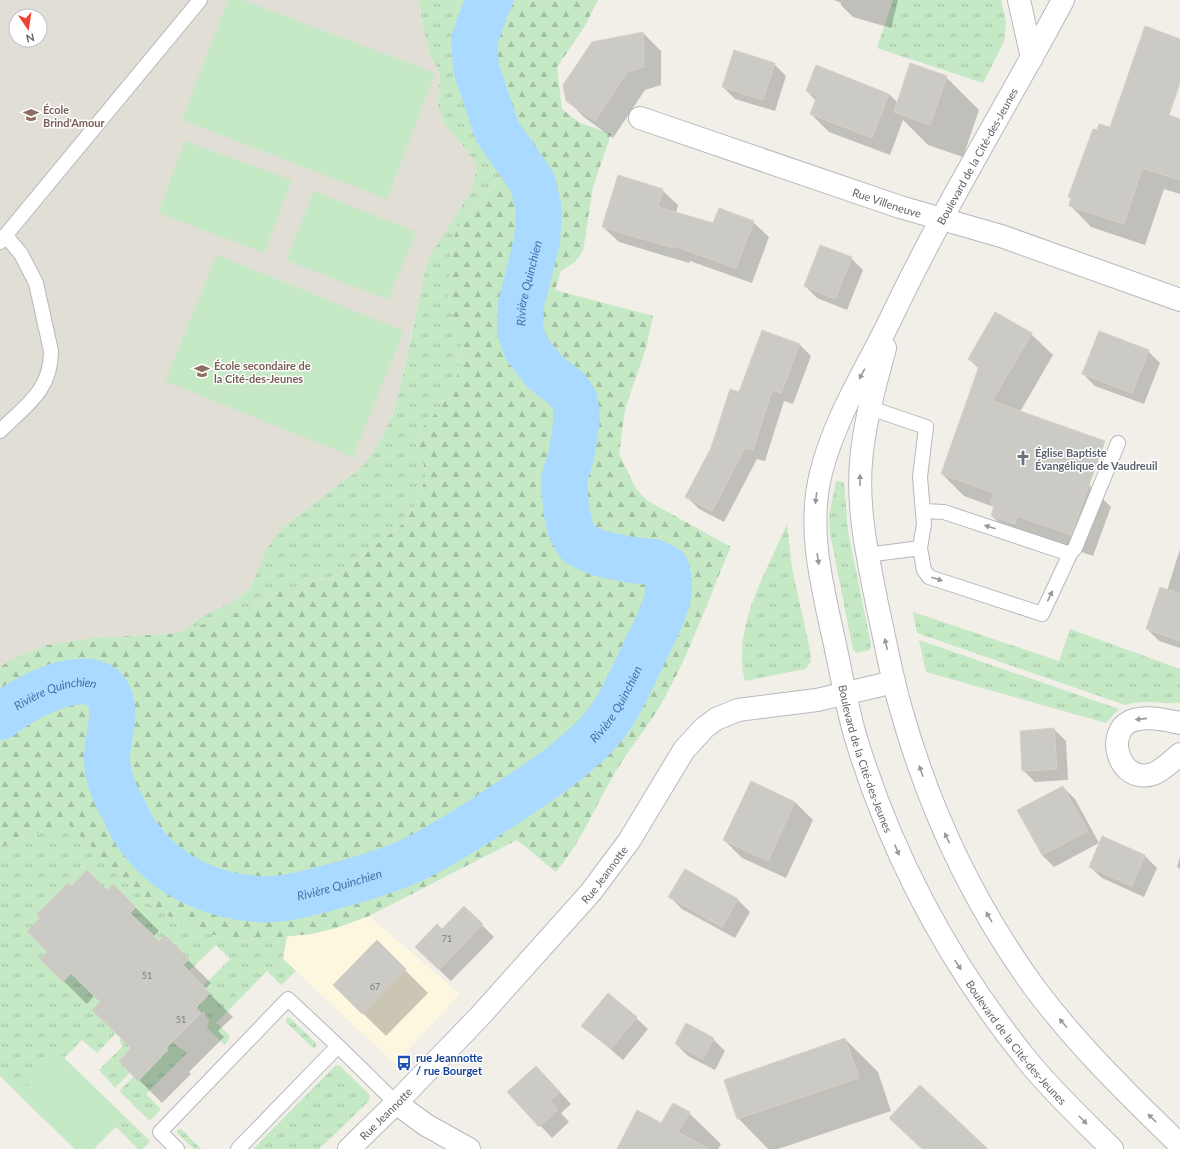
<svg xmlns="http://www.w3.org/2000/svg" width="1180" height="1149" font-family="Lato,sans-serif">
	<defs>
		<pattern id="grass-tufts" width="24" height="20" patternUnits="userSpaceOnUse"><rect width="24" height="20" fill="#c5e8c5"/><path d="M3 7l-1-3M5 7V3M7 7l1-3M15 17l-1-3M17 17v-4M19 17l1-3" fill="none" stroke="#a3c0a4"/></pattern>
		<pattern id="forest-firs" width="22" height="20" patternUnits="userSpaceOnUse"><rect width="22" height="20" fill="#c5e8c5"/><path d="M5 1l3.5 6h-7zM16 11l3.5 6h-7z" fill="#a3c0a4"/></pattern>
	</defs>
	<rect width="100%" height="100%" fill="#f1efe8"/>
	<!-- commercial -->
	<path fill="#fef7e0" d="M369 916 460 994 395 1064 283 959 287 936 312 934 336 928Z"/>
	<!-- education -->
	<path fill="#e1ded6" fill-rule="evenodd" d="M0 0H419L422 23 429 53 440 75 438 105 444 124 461 143 477 165 472 190 431 254 411 333 395 410 378 445 361 468 283 527 249 589 234 601 203 616 183 631 169 634 93 638 47 645 14 658 0 667ZM16 16H40V40H16Z"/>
	<!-- grass -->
	<path fill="url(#grass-tufts)" d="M419 0H456L458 8 456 41 461 75 467 96 483 117V132L496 169 502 175 493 187 461 220 448 297 462 347 457 376 438 411 422 428 416 446 423 461 426 477 416 503 405 522 338 575 276 592 239 612 183 631 203 616 234 601 249 589 256 575 267 548 283 527 361 468 378 445 395 410 425 272 431 254 472 190 477 165 461 143 444 124 438 105 440 75 429 53 422 23Z
		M893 0H1001L1006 22 1004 42 983 83 877 48Z
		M836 481 844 482 848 531 871 645 870 650 857 653 853 650 830 533 829 516Z
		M787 524 792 568 811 655 810 663 805 669 745 681C731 627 767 572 787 524Z
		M913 612 1059 661 1070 629 1180 669V703C1159 705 1147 698 1125 705L917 633Z
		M919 640 1119 709 1106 723 926 672Z
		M68 823 155 909 239 941 287 936 283 959 296 971 281 985 267 971 216 1023 230 1036 225 1045 207 1028 209 1021 204 1011 201 1013 196 1008 210 993 203 986 230 959 216 945 189 971 130 914 136 907 113 884 107 890 87 870 72 886 68 883 37 914 41 917 27 931 47 952 40 959 63 981 71 973 81 984 95 970 101 1001 116 1033 97 1053 82 1040 64 1058 150 1141 143 1149H138L115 1126 94 1149H75L0 1076V848L20 838Z
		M287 1017 290 1018 316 1043V1047L313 1048 286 1022Z
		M128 1028 140 1039 119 1061 131 1072 115 1088 99 1070 123 1046 119 1041Z
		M172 1042 187 1053 146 1094 161 1109 152 1119 149 1120 119 1091 134 1076 139 1080 168 1050 161 1043Z
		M336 1065 341 1067 369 1094 370 1099 368 1102 319 1149H253Z
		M180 1129 182 1130 201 1149H194L178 1134 177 1130Z"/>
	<!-- forest -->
	<path fill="url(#forest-firs)" d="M456 0H598L585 26 557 67 562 109 580 123 611 134 593 187 583 251 575 262 561 271 555 290 653 316 646 348 625 409 619 454 635 487 646 500 731 547C709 596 692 649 665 697 650 725 629 748 613 776 593 811 582 840 556 872L517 840 369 916 336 928 312 934 239 941 198 931 155 909 68 824 20 838 0 848V667L14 658 47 645 93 638 169 634 183 631 239 612 276 592 338 575 405 522 416 503 426 477 423 461 416 447 422 428 438 411 457 376 462 348 448 297 450 248 461 220 493 187 502 175 496 169 488 153 483 132V117L467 96 461 75 456 41 458 8Z"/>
	<!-- garden -->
	<path fill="#c5e8c5" d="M228 0H242L435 73 387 199 182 120Z
		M185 141 292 180 264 253 158 213Z
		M314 191 416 232 388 300 286 260Z
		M217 255 404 331 353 457 165 381Z
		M60 1054 125 1117 94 1149H75L18 1094Z"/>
	<!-- shadow -->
	<path fill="#0003" d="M834 0H898L891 28 853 17 841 5V3Z
		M643 33 661 51V85L645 90 613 138 585 118 567 100Z
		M774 64 786 76 775 111 735 99 723 87Z
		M946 77 979 110 963 157 928 145 903 120 890 155 829 132 811 114 816 101 807 91 889 94 898 103Z
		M1180 120V194L1164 189 1145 245 1091 227 1070 205 1072 200 1069 196 1097 131Z
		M662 190 678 205 676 213 714 224 753 222 769 237 752 283 690 261 689 263 619 242 603 227Z
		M851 258 863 270 847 310 817 298 805 286Z
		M1031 334 1053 355 1020 412 1069 479 1089 485 1111 507 1093 556 1039 537 1014 538 992 516 994 507 964 496 942 474 979 369 969 359Z
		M799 344 811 356 793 404 784 401 765 461 757 459 724 522 699 509 687 497 740 394Z
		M1148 351 1160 363 1144 404 1095 386 1083 374Z
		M1180 549V648L1159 641 1147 629 1167 591Z
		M1054 729 1066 741 1068 780 1035 782 1023 770Z
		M1063 787 1075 799 1099 843 1054 867 1042 855Z
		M795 802 813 820 786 878 742 858 724 840Z
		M1103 837 1145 856 1157 868 1144 897 1102 878 1090 867Z
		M1180 857V869L1177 867Z
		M685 870 738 900 750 912 735 938 682 909 670 897Z
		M113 885 159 931 153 937 159 943 188 960 211 983 205 989 233 1017 218 1031 224 1037 189 1072 191 1074 162 1103 120 1061 132 1048 101 1002 94 996 87 1004 41 959 49 952 72 888 107 891Z
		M464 907 494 937 451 981 428 959 442 930Z
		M405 970 428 993 386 1036 334 985Z
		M636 1018 648 1029 623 1060 583 1026Z
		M713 1039 725 1051 715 1070 688 1056 676 1044Z
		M845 1039 878 1072 891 1111 778 1149H768L738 1118Z
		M548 1079 571 1104 561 1113 569 1122 552 1138 509 1092Z
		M689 1113 721 1144 718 1149H619L661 1124Z"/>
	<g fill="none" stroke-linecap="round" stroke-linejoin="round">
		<!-- river -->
		<path stroke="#aadaff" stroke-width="46" id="s1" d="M0 717C20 700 91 660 109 696 118 715 106 740 107 759 107 777 115 795 124 810 128 819 132 829 138 836 166 875 209 895 256 899 278 901 302 895 324 889 353 881 384 873 412 860 446 844 478 822 509 802 541 781 573 760 599 732 620 709 633 675 647 647 658 624 676 593 666 568L654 562 631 560 598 553 579 544 571 531 566 509 564 480 572 452 577 417 575 401 567 389 544 371 526 348 520 330 521 305 537 241 539 210 533 183 497 131 476 68 474 41 486 7 490 0"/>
	</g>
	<!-- building -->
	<path fill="#cccac5" stroke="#d6d1c6" d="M1145 26 1180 39V83L1169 115 1180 119V180L1142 168 1124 224 1069 206 1071 198 1068 197 1093 129 1097 130 1099 124 1110 127Z
		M643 32 644 67 627 72 595 121 566 101 563 85 592 42Z
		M734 50 775 63 763 100 722 87Z
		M910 63 947 76 930 125 894 112Z
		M816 65 889 94 872 138 810 114 817 96 806 91Z
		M618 175 663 189 658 207 713 223 719 208 754 221 736 268 674 246 673 248 602 227Z
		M820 245 852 257 835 299 804 286Z
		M995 312 1032 333 992 401 1105 441 1071 535 1017 516 1015 524 991 516 994 506 990 504 994 493 941 474 979 366 968 359Z
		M762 330 800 344 781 393 772 390 753 450 745 448 712 511 685 497 711 448 730 389 739 392Z
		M1099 331 1149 350 1132 393 1082 374Z
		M1160 587 1180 594V641L1146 629Z
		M1054 728 1057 769 1022 771 1020 731Z
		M751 781 795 802 768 861 723 840Z
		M1063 786 1088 831 1042 855 1017 810Z
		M1102 836 1145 855 1132 886 1089 867Z
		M685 869 738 899 722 927 668 897Z
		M87 870 107 890 113 884 136 907 130 913 159 941 165 935 189 959 183 965 210 993 196 1008 201 1013 166 1048 168 1050 138 1081 119 1061 131 1048 92 1010 100 1002 71 973 63 982 40 959 47 952 27 931 41 917 37 914 68 883 72 886Z
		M464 906 483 924 439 970 415 947 437 924 442 929Z
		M377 940 406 969 362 1014 333 985Z
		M608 993 637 1017 611 1049 581 1026Z
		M686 1023 714 1038 703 1059 675 1044Z
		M845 1038 859 1078 737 1119 724 1080Z
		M536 1066 560 1092 550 1101 558 1110 539 1127 507 1092Z
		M920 1085 988 1149H922L889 1118Z
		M673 1103 690 1112 678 1132 709 1149H617L637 1110 661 1123Z"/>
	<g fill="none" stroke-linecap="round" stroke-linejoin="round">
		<!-- lane casing -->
		<g stroke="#b5b8bc" stroke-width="16">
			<path id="lane" d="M0 242 200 0
				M870 408 926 427 920 477 924 524 920 548 924 570 929 577 1042 614 1070 554 944 512 924 511
				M0 431C26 405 51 391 51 351L36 283 21 254 6 236
				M1070 554 1075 548 1118 443
				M867 555 920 548
				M177 1149 160 1132 288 999 338 1046
				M238 1149 338 1046 396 1103"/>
		</g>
		<!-- street casing -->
		<g stroke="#b5b8bc" stroke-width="24">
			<g id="street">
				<path id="s2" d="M640 118 900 207 1001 236 1180 300"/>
				<path d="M1180 723C1165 720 1146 715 1131 721 1104 733 1119 785 1153 774 1163 770 1172 761 1180 754"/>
				<path d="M396 1103 426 1125 469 1149"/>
			</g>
		</g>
		<!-- secondary casing -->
		<g stroke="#b6babf" stroke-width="24">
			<g id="secondary">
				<path d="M1019 0 1032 58"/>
				<path id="s3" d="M1063 0C1007 105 944 207 893 314 868 367 835 416 821 473 807 529 822 585 834 640 841 671 846 704 855 735 891 855 948 962 1027 1060 1052 1091 1083 1120 1112 1149"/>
				<path d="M885 348C875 386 864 423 861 462 857 510 868 558 877 604 885 639 891 675 901 709 929 809 973 903 1034 987 1077 1045 1129 1095 1180 1145"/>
				<path id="s4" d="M349 1149 396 1103 479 1017 591 892 629 841 684 750 704 728 716 719 738 710 817 700 894 682"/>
			</g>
		</g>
		<!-- lane -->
		<use href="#lane" stroke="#fff" stroke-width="14"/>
		<!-- street -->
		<use href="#street" stroke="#fff" stroke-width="22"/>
		<!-- secondary -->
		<use href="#secondary" stroke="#fff" stroke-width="22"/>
	</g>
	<!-- one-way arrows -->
	<defs><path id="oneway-solid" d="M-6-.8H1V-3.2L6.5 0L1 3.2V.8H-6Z"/></defs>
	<g fill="#979a9d">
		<use href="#oneway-solid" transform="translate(862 374) rotate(117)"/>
		<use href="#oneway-solid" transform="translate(860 480) rotate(-90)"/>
		<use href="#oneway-solid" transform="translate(816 498) rotate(97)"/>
		<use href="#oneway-solid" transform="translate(990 527) rotate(-162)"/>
		<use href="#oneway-solid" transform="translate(818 559) rotate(81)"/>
		<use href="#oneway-solid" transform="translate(937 579) rotate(18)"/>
		<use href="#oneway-solid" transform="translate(1050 596) rotate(-65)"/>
		<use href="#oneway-solid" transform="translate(886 644) rotate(-102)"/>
		<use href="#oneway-solid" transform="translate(1141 719) rotate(174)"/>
		<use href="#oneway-solid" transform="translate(921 771) rotate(-109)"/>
		<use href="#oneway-solid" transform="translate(947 838) rotate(-115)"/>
		<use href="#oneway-solid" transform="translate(897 850) rotate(67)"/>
		<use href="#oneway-solid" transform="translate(989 917) rotate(-120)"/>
		<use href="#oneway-solid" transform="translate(958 965) rotate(57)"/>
		<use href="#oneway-solid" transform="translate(1063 1023) rotate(-131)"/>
		<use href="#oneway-solid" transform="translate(1152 1118) rotate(-135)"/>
		<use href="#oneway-solid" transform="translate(1083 1120) rotate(46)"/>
	</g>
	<!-- icons -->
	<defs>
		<g id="school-bare" transform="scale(1.2)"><path d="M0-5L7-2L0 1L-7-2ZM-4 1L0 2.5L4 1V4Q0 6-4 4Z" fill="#8d6e63" stroke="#fff" stroke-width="2.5" paint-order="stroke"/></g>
		<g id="church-bare" transform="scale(1.2)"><path d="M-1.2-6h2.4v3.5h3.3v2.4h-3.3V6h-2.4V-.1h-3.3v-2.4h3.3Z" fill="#6b7280" stroke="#fff" stroke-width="2.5" paint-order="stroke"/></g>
		<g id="bus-bare" transform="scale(1.2)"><path d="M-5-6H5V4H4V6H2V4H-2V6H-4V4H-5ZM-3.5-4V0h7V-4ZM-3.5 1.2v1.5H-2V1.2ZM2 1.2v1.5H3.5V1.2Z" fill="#1a4fb4" stroke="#fff" stroke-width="2.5" paint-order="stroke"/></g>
	</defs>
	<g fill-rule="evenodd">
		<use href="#school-bare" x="31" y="115"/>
		<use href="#school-bare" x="202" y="371"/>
		<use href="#church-bare" x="1023" y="458"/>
		<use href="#bus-bare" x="404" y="1063"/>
	</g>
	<g text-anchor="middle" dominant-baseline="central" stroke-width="3" stroke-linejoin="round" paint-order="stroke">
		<!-- number labels -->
		<g font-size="9" fill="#7a7d7f">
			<text x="447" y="938">71</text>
			<text x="147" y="975">51</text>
			<text x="375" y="986">67</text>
			<text x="181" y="1019">51</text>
		</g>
		<!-- education labels -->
		<g font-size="11" font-weight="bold" fill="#785e54" stroke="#fff" text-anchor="start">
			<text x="43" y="109">École<tspan x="43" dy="13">Brind'Amour</tspan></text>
			<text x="214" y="365">École secondaire de<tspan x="214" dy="13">la Cité-des-Jeunes</tspan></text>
		</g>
		<!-- street labels -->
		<g font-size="11" fill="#5f6368" stroke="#fff">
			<text transform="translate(977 156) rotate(-61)">Boulevard de la Cité-des-Jeunes</text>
			<text stroke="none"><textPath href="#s2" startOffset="261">Rue Villeneuve</textPath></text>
			<text stroke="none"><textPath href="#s3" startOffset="824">Boulevard de la Cité-des-Jeunes</textPath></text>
			<text stroke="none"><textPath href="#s4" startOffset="375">Rue Jeannotte</textPath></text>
			<text stroke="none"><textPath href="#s3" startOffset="1148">Boulevard de la Cité-des-Jeunes</textPath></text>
			<text stroke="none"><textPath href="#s4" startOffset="51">Rue Jeannotte</textPath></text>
		</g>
		<!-- worship labels -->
		<g font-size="11" font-weight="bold" fill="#5b616d" stroke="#fff" text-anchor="start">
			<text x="1035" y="452">Église Baptiste<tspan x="1035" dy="13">Évangélique de Vaudreuil</tspan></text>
		</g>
		<!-- transit labels -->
		<g font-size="11" font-weight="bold" fill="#164399" stroke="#fff" text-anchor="start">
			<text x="416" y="1057">rue Jeannotte<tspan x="416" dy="13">/ rue Bourget</tspan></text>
		</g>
		<!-- water labels -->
		<g font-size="12" font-style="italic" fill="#4174aa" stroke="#fff">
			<text stroke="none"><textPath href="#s1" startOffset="1358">Rivière Quinchien</textPath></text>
			<text stroke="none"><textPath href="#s1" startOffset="62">Rivière Quinchien</textPath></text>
			<text stroke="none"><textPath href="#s1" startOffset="831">Rivière Quinchien</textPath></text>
			<text stroke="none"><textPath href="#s1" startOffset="494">Rivière Quinchien</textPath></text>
		</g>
	</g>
	<!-- north arrow -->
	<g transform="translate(28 28) rotate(167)"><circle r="19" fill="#ffffff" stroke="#bfc1c3"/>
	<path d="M0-3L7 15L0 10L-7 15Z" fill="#ea4335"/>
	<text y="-6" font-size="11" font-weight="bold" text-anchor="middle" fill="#5f6368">N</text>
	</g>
</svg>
